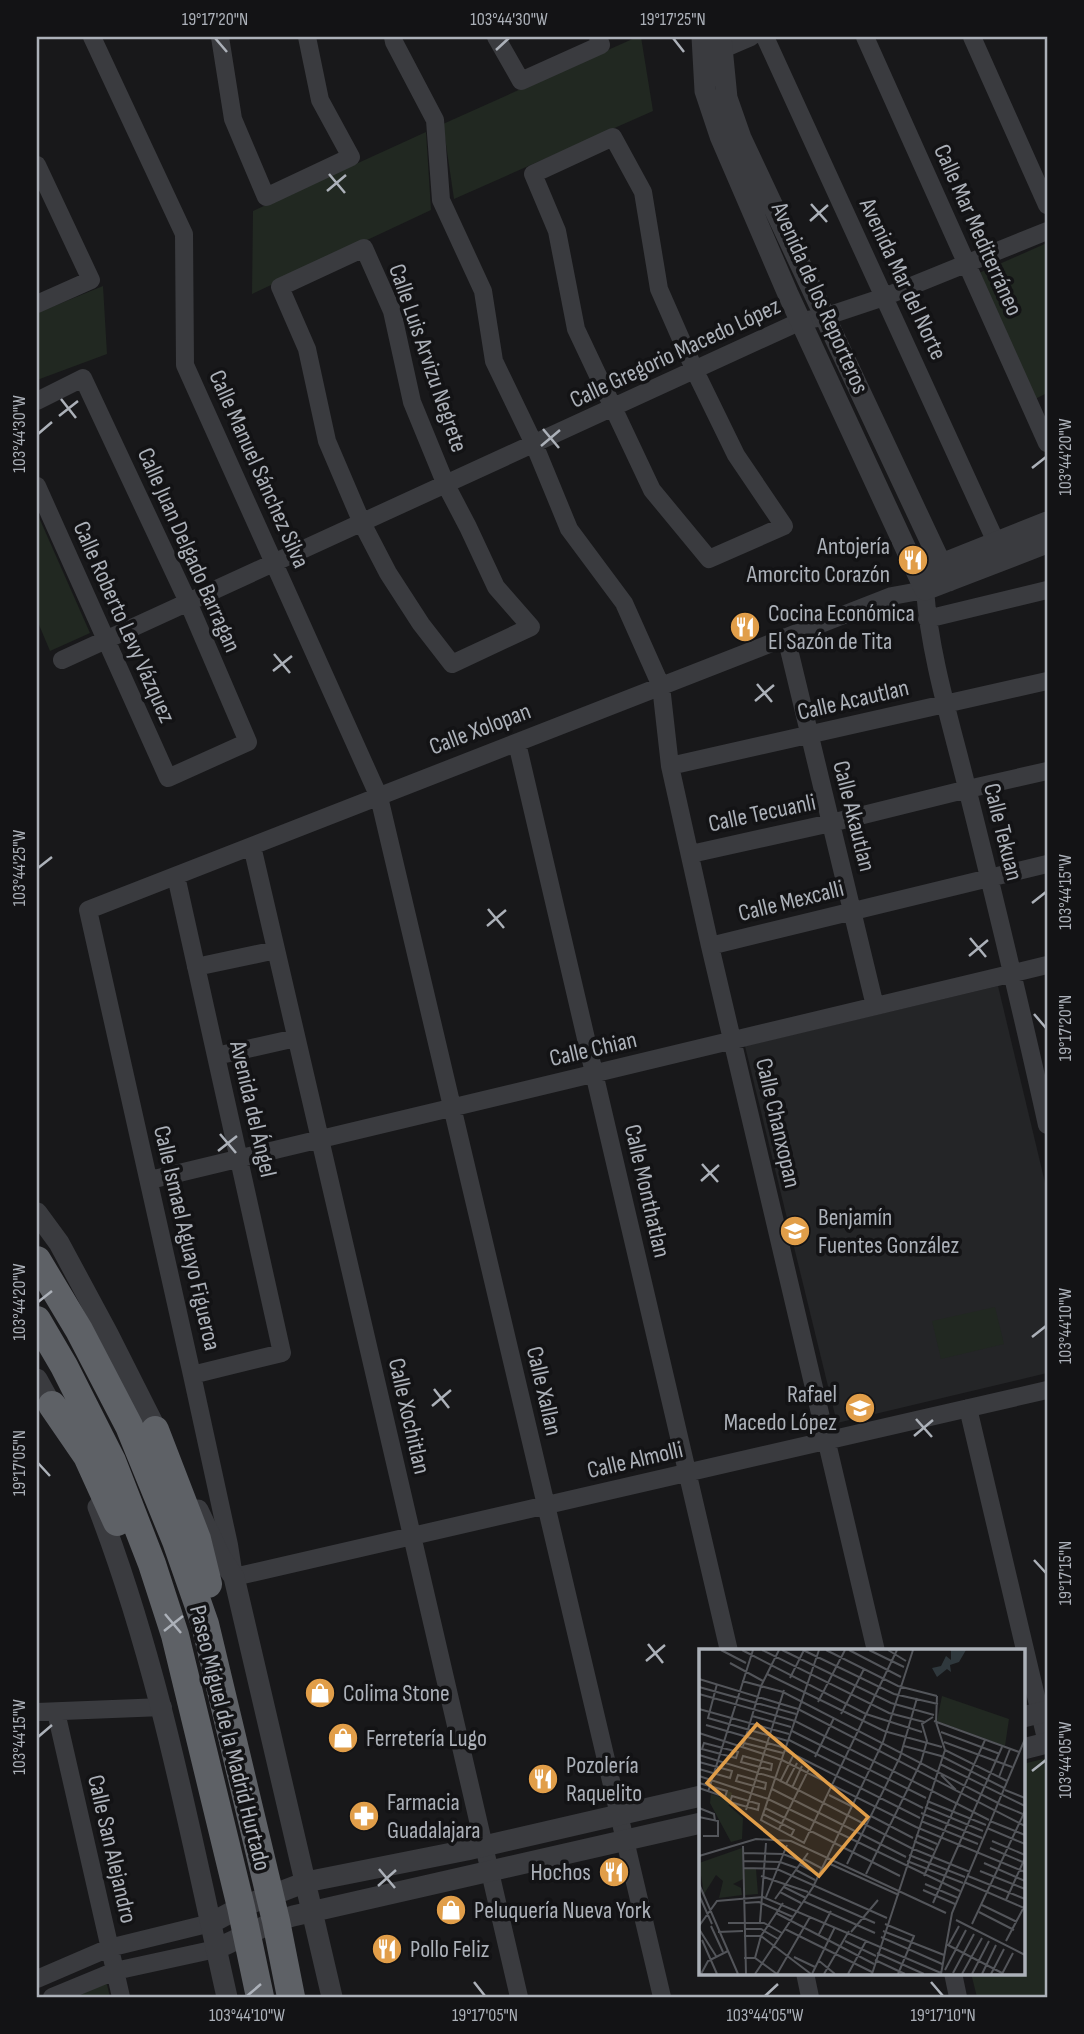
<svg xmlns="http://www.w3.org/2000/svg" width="1084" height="2034" font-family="'Sofia Sans Condensed',sans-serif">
	<rect width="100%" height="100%" fill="#18181a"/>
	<!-- built -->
	<path fill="#242527" d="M998 986 1047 1191V1373L837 1423 745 1046Z"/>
	<!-- green -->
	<path fill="#212821" d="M637 37H641L653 111 454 199 443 124Z
		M426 132 431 210 252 294 253 211Z
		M1047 243V393L1035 399 979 273Z
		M103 286 107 354 37 380V313Z
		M37 513 90 633 50 651 37 620Z
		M995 1307 1004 1344 941 1359 932 1321Z
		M1047 1758V1997H977L971 1973H1023V1764Z
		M106 1981 110 1997H66Z"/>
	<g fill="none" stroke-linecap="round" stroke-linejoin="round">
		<!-- minor -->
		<path stroke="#3a3b3f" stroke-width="18" d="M92 37 184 234 185 365 379 797 662 1997
			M220 37 233 119 266 197 351 157 320 100 307 37
			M393 37 394 42 435 120 441 200 483 291 494 361 534 444 569 529 624 603 661 686 670 766 710 946 876 1651
			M496 37 521 81 601 45 598 37
			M765 37 996 542
			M865 37 1047 443
			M972 37 1047 205
			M723 49 751 37
			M613 137 643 192 659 289 695 371 736 455 784 526 709 559 652 490 576 329 557 231 533 174Z
			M37 165 91 280 37 304
			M364 248 392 311 412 402 446 485 468 527 496 587 531 627 452 664 421 624 388 573 362 523 327 441 307 349 280 287Z
			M37 401 83 378 188 602 248 742 168 778 37 486
			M927 619 1047 590
			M786 637 875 1006
			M62 660 801 321 824 317 884 297 1047 231
			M517 743 729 1651
			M670 766 1047 681
			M252 846 519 1997
			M691 854 831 823 968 789 1047 771
			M176 876 282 1353 192 1375
			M710 946 1047 864
			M196 967 276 950
			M216 1056 296 1038
			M1047 1125C1022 1012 995 900 967 788 951 723 930 657 925 590L892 596 88 910 192 1375 229 1545 234 1577 1047 1390
			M150 1180 1047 965
			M968 1408 1047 1743
			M37 1712 163 1707
			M56 1712 121 1997
			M805 1973 810 1997
			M953 1973 958 1997
			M37 1979 109 1948 211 1923
			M52 1997 115 1971 216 1949"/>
		<!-- tertiary -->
		<path stroke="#3a3b3f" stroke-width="21" d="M702 37 705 91 720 136 788 294 925 590 1047 543
			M721 37 727 98 741 138 949 581
			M929 569 1047 522
			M37 1213 59 1243 108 1334 162 1441
			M37 1379 58 1417
			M98 1507C159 1665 190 1833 227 1997
			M198 1510 220 1556 234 1577 332 1997
			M1023 1717 1047 1711
			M1023 1749 1047 1743
			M211 1923 241 1907 306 1882 467 1850 701 1796
			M216 1949 276 1921 293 1916 701 1823"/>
		<!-- trunk -->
		<path stroke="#5e6166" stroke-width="28" d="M37 1260 79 1330 129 1426 176 1541 205 1624 276 1921 291 1997
			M37 1320 64 1366 112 1461 152 1564 175 1635 241 1907 260 1997
			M52 1405 87 1456 117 1522
			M155 1430 197 1539 208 1584"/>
	</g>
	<!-- ticks -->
	<path fill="none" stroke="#acb1b9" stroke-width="2.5" d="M215 38 227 52M673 38 684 52M496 50 509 38M329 174 345 193M327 191 346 175M811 204 827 222M810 221 828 205M61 399 76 418M59 416 78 401M543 429 559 448M38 434 52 422M541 446 560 430M1032 468 1046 457M274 654 290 673M273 671 292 656M757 684 772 702M755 701 774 685M38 868 52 857M1032 903 1046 892M488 909 504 928M487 926 506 910M970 938 986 957M969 956 988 940M1034 1014 1046 1028M220 1134 236 1153M218 1151 237 1136M702 1164 718 1182M701 1181 719 1165M38 1302 52 1291M1032 1337 1046 1326M434 1389 449 1408M432 1406 451 1390M916 1419 932 1437M914 1436 933 1420M38 1463 50 1476M1034 1560 1046 1573M165 1614 181 1633M164 1631 183 1616M648 1644 663 1663M646 1661 665 1645M38 1737 52 1725M1032 1771 1046 1760M379 1869 395 1888M378 1886 396 1870M474 1982 485 1996M931 1982 943 1996M247 1996 261 1984M765 1996 778 1984"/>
	<!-- icons -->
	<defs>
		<g id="restaurant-disc" transform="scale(1.575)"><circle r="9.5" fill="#e19e49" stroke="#131315"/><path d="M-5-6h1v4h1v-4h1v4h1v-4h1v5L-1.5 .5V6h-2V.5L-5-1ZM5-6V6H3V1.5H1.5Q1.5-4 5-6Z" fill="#fff"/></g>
		<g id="school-disc" transform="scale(1.575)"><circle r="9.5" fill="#e19e49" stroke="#131315"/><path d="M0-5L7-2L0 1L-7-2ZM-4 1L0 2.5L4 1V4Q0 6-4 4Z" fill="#fff"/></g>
		<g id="shop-disc" transform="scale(1.575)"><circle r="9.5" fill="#e19e49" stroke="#131315"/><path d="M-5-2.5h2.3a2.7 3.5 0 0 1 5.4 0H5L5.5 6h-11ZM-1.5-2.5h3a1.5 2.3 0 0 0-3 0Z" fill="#fff"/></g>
		<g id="pharmacy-disc" transform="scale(1.575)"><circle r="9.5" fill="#e19e49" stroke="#131315"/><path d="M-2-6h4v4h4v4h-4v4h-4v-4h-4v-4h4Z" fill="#fff"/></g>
	</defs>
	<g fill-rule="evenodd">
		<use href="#restaurant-disc" x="913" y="560"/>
		<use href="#restaurant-disc" x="745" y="627"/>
		<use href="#school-disc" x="795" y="1231"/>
		<use href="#school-disc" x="860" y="1408"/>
		<use href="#shop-disc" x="320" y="1693"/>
		<use href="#shop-disc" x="343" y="1738"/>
		<use href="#restaurant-disc" x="543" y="1779"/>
		<use href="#pharmacy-disc" x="364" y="1816"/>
		<use href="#restaurant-disc" x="614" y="1872"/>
		<use href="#shop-disc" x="451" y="1910"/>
		<use href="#restaurant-disc" x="387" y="1949"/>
	</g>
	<g text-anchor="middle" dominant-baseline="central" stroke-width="7" stroke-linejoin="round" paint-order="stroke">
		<!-- street labels -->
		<g font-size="24" fill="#acb1b9" stroke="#131315">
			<text transform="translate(978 230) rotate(66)">Calle Mar Mediterráneo</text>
			<text transform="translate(903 279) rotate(65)">Avenida Mar del Norte</text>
			<text transform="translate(820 298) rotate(66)">Avenida de los Reporteros</text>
			<text transform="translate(675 353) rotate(-25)">Calle Gregorio Macedo López</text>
			<text transform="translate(428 358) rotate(71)">Calle Luis Arvizu Negrete</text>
			<text transform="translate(259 469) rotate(66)">Calle Manuel Sánchez Silva</text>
			<text transform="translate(189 550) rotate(66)">Calle Juan Delgado Barragan</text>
			<text transform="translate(124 622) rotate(66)">Calle Roberto Levy Vázquez</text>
			<text transform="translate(853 700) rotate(-13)">Calle Acautlan</text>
			<text transform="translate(480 729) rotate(-21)">Calle Xolopan</text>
			<text transform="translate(762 813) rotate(-12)">Calle Tecuanli</text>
			<text transform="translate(854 816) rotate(76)">Calle Akautlan</text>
			<text transform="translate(1003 832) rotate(76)">Calle Tekuan</text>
			<text transform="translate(791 901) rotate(-14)">Calle Mexcalli</text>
			<text transform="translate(593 1049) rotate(-13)">Calle Chian</text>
			<text transform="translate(253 1109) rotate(77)">Avenida del Ángel</text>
			<text transform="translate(778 1123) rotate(77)">Calle Chanxopan</text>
			<text transform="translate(647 1191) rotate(77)">Calle Monthatlan</text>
			<text transform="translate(187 1238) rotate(77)">Calle Ismael Aguayo Figueroa</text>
			<text transform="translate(544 1391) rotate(77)">Calle Xallan</text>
			<text transform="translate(409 1416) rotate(77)">Calle Xochitlan</text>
			<text transform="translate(635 1460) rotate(-13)">Calle Almolli</text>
			<text transform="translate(230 1738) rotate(76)">Paseo Miguel de la Madrid Hurtado</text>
			<text transform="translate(112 1849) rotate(77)">Calle San Alejandro</text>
		</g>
		<!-- poi labels -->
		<g font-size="24" fill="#acb1b9" stroke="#131315" text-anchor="start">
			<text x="890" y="546" text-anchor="end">Antojería<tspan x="890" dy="28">Amorcito Corazón</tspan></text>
			<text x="768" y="613">Cocina Económica<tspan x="768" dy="28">El Sazón de Tita</tspan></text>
			<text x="818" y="1217">Benjamín<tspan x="818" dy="28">Fuentes González</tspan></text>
			<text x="837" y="1394" text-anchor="end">Rafael<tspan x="837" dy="28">Macedo López</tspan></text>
			<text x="343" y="1693">Colima Stone</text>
			<text x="366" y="1738">Ferretería Lugo</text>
			<text x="566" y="1765">Pozolería<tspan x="566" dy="28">Raquelito</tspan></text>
			<text x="387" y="1802">Farmacia<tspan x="387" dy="28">Guadalajara</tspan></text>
			<text x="591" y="1872" text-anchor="end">Hochos</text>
			<text x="474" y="1910">Peluquería Nueva York</text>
			<text x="410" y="1949">Pollo Feliz</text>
		</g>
	</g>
	<!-- overview -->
	<g transform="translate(699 1649)">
		<rect width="326" height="326" fill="#18181a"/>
		<path d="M243 47 310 70 306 97 238 72ZM29 142 33 144 30 153 47 158 29 156 44 169 43 190 32 193 11 154 12 145 25 149ZM43 199 44 230 34 235 42 239 43 246 20 249 24 232 17 226 5 245 0 214ZM46 220H57L59 245 46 246Z" fill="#212821"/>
		<path d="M252 1H267L260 13 251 16 252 23 248 20 238 28 233 19 242 17 247 7 252 11Z" fill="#2f383d"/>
		<path fill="none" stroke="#53555a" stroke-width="2" d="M22 1 47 14M43 1 167 65 223 83M63 1 190 64 225 73M83 1 192 54 235 66M104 1 195 45 239 55M120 1 62 171 105 194 198 1M127 1 199 37 238 47M150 1 202 28M170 1 205 18M189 1 207 12M31 14 64 32M68 25 185 82 243 98M91 29 105 1M0 30 99 60 326 177M43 32 84 43 299 154M18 35 9 69 89 92M0 38 97 65M0 45 96 72 290 171M119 53 146 1M0 60 90 85M142 65 165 20M53 67 92 78M235 72 320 103M7 76 86 99M93 82 227 149M242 83 301 105M0 84 83 111 217 178 326 223M90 91 224 159M245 93 313 118M5 94 39 103 37 109 3 100ZM45 94 84 104M44 97 62 37 80 1M205 97 242 107 305 139M86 101 221 169M246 101 308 132M0 106 76 129 212 199 271 223M44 107 73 115 72 121 42 113ZM116 108 135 69M0 113 33 122 31 129 0 120M241 115 326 157M39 126 67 134 66 140 37 132ZM242 126 257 141M0 127 69 150 261 242M300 128 311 100M81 133 95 105M0 134 28 142 26 148 0 139M87 135 98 114M93 139 103 117M73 140 207 208M306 141 326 149M9 143 54 1M130 146 152 157M33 147 60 155 59 161 31 153ZM228 152 287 176M300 155 326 166M226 158 284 182M0 159 15 165 16 172M66 159 201 227M47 161 85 41M222 164 283 189M64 165 95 181 92 187M172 167 214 189M0 168 19 172V187H4M222 172 279 195M291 172 326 186M288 179 326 195M80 180 110 120M217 186 238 195M215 192 235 201M293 192 326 206M44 197 47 325M291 199 326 214M44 204 84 205 102 212M210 206 266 228M0 207 57 190 92 192 247 264M105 210 124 220M44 212 81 213 98 219M208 212 264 234M129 214 200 246M285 214 326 232M100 215 119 225M148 215 201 108 218 49M44 219 78 220 188 269M97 221 116 231M281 222 326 240M167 225 222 113 228 92 223 75 234 68M62 227 109 243M225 227 286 91M269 227 326 250M265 233 325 259M0 235 39 325M226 235 259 249M85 238 107 249M224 241 256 255M81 243 102 254M110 245 176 274M0 246 13 275M67 248 88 196M76 250 109 204M307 251 326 209M104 252 176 284M45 254 60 253 94 268M234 254 303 98M283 256 318 273M280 263 315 281M77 264 175 315M257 271 326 306M61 273 67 194M29 274H65L83 284M186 275 215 287 199 325M273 275 326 162M0 277 18 252 64 248 242 324M12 277 24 303M0 280 17 307M46 280H62L79 290M86 280 173 323M184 282 245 306M19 283 44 282M152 283 179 251M45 287H62L112 325M119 287 132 262M182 288 243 315M3 291 18 325M146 292 177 307M307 292 326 256M247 295 303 324M249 297 260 277M178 304 225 325M95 308 116 318M45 309H56L78 325M56 309 62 287 84 254M119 311 136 325M176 311 206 325M246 321 267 281M254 324 275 285M2 325 9 312 29 302M56 325 114 238 184 93 214 1M78 325 111 268M113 325 136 278M125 325 150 282M149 325 167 292M173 325 246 101 237 73 238 47M242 325 253 264 326 90M263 325 283 289M273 325 290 292M283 325 297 296M292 325 305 300M303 325 314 304"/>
		<path fill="#e19e49" fill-opacity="0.15" stroke="#e19e49" stroke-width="3.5" d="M58 75 169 168 120 227 8 134Z"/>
		<rect width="326" height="326" fill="none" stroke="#acb1b9" stroke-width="3.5"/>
	</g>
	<!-- border -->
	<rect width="1084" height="2034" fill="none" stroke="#131315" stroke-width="77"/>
	<rect x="38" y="38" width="1008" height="1958" fill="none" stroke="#acb1b9" stroke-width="2.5"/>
	<g font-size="18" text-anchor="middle" fill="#acb1b9">
		<text x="215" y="25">19°17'20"N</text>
		<text x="509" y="25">103°44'30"W</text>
		<text x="673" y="25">19°17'25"N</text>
		<text transform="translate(19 434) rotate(-90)" y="6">103°44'30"W</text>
		<text transform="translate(1065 457) rotate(-90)" y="6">103°44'20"W</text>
		<text transform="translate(19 868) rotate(-90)" y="6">103°44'25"W</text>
		<text transform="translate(1065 892) rotate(-90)" y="6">103°44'15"W</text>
		<text transform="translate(1065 1028) rotate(-90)" y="6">19°17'20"N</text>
		<text transform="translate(19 1302) rotate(-90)" y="6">103°44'20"W</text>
		<text transform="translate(1065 1326) rotate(-90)" y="6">103°44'10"W</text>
		<text transform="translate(19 1463) rotate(-90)" y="6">19°17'05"N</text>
		<text transform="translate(1065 1573) rotate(-90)" y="6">19°17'15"N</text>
		<text transform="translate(19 1737) rotate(-90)" y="6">103°44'15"W</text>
		<text transform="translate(1065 1760) rotate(-90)" y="6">103°44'05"W</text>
		<text x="247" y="2021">103°44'10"W</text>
		<text x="485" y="2021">19°17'05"N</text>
		<text x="765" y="2021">103°44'05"W</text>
		<text x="943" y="2021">19°17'10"N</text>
	</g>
</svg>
